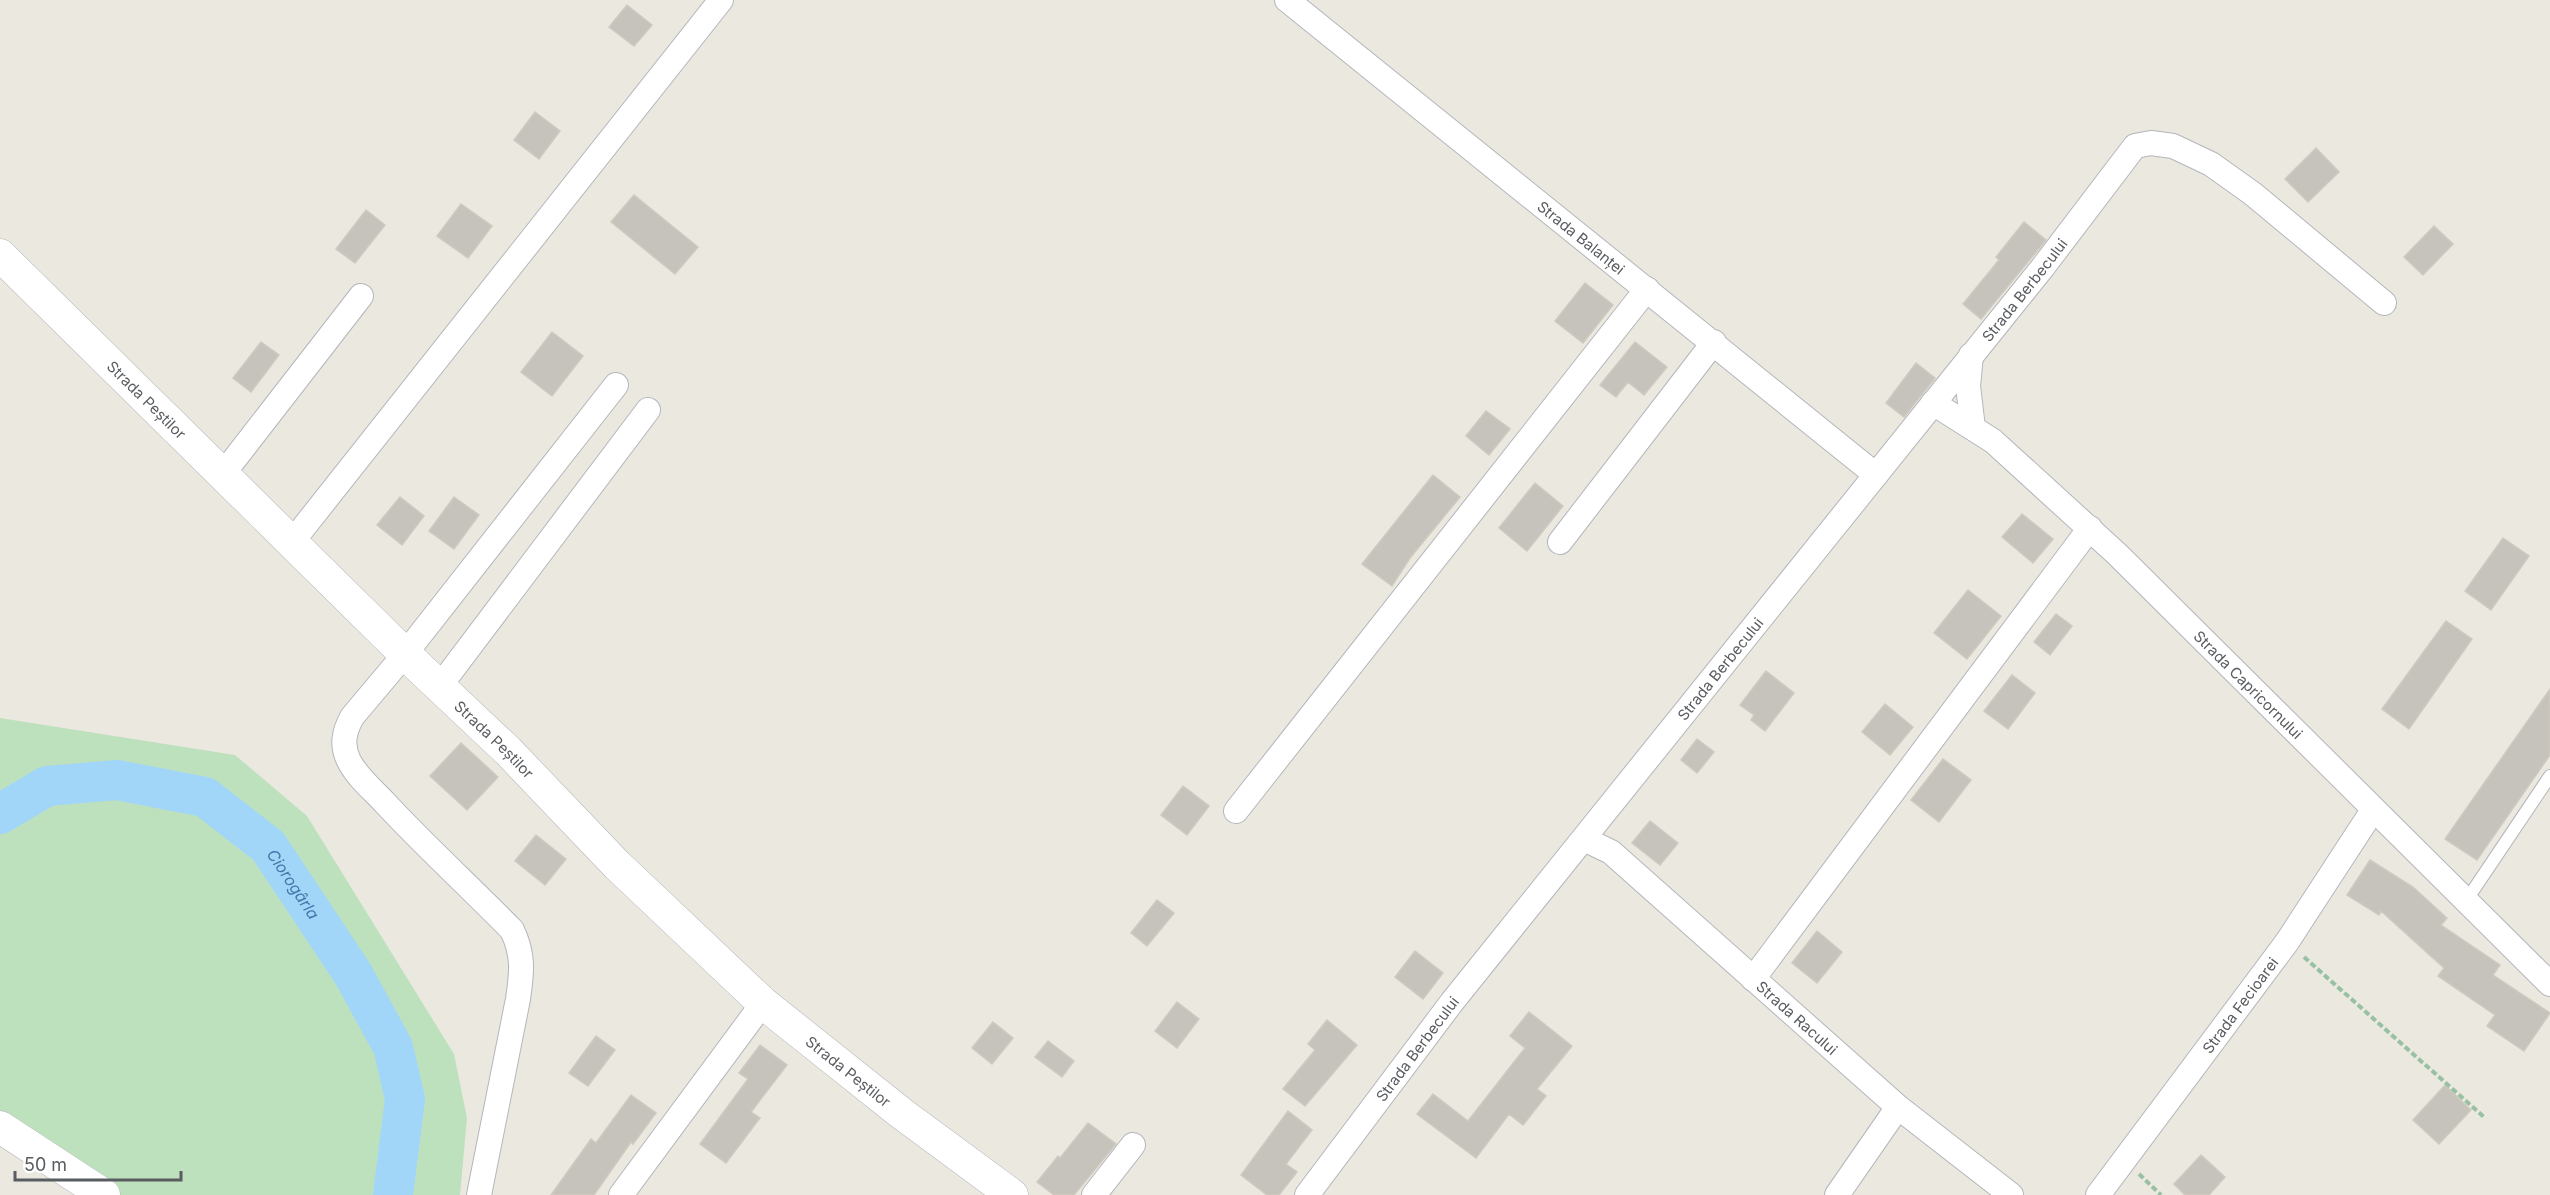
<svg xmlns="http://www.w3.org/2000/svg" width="2550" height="1195" font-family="Inter,sans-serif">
	<rect width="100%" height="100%" fill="#ebe8e0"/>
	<!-- green -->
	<path fill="#bee1bd" d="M0 718 235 755 307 816 454 1054 467 1118 460 1195H117L0 1118Z"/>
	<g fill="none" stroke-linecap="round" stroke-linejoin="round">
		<!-- river -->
		<path stroke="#a2d6f9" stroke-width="40" id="s1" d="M0 814 47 786 117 780 205 797 268 846 353 974 393 1047 405 1099 393 1195"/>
	</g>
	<!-- building -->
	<path fill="#c6c3bd" stroke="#cfc9bf" stroke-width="1.5" d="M627 5 652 25 634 46 609 27Z
		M535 112 560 131 539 159 514 140Z
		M2316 148 2339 172 2308 202 2285 179Z
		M634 195 698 247 675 274 611 222Z
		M461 204 492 226 468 258 437 236Z
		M366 210 385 225 355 263 336 249Z
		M2024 222 2046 240 1981 319 1963 304 1999 260 1996 257Z
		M2434 226 2453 244 2423 275 2404 257Z
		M1585 283 1613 305 1583 343 1555 321Z
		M552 332 583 356 552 396 521 372Z
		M261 342 279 355 251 392 233 378Z
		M1635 342 1667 367 1644 395 1628 382 1616 397 1600 385Z
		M1916 363 1935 378 1904 417 1886 403Z
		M1486 411 1510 429 1489 455 1466 436Z
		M1433 475 1460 497 1410 558 1392 586 1362 564Z
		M1535 483 1563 506 1527 551 1499 528Z
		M400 497 424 516 402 545 377 525Z
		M454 497 479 515 454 549 429 531Z
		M2022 514 2053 539 2033 563 2002 537Z
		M2503 538 2529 556 2491 610 2465 591Z
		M1968 590 2001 616 1967 659 1934 633Z
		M2056 614 2072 626 2050 655 2034 642Z
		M2446 621 2472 639 2409 729 2382 709Z
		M1766 671 1794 693 1765 731 1751 720 1754 715 1740 705Z
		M2012 675 2035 693 2008 729 1984 711Z
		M2550 689V755L2477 860 2445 839Z
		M1885 704 1913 727 1890 755 1862 732Z
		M1697 739 1714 752 1697 773 1681 760Z
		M461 743 498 777 467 810 430 776Z
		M1943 759 1971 780 1939 822 1911 800Z
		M1183 786 1209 806 1187 835 1161 815Z
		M1650 821 1678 843 1660 865 1632 843Z
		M536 835 566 859 545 885 515 861Z
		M2370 860 2413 887 2447 918 2441 925 2500 965 2493 975 2550 1013 2524 1051 2487 1026 2495 1015 2438 976 2444 968 2381 911 2379 915 2347 895Z
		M1157 900 1174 913 1147 946 1131 933Z
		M1817 931 1842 952 1817 983 1792 963Z
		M1415 951 1443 973 1423 999 1395 977Z
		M1177 1002 1199 1019 1177 1048 1155 1031Z
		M1529 1012 1572 1046 1537 1089 1546 1096 1523 1125 1509 1114 1476 1158 1417 1114 1433 1094 1468 1121 1525 1048 1510 1036Z
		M1327 1020 1357 1045 1305 1106 1283 1089 1315 1050 1308 1044Z
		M993 1022 1013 1038 992 1064 972 1048Z
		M596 1036 615 1050 588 1086 569 1073Z
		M1048 1041 1074 1061 1062 1077 1035 1057Z
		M760 1045 787 1065 751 1112 760 1118 726 1163 700 1144 748 1079 739 1073Z
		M2445 1085 2471 1110 2439 1144 2413 1120Z
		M631 1095 656 1113 633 1144 631 1142 594 1195H551L591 1139 596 1143Z
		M1288 1111 1312 1130 1286 1164 1297 1172 1279 1195H1267L1241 1175Z
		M1088 1123 1116 1144 1074 1195H1054L1037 1182 1058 1156 1060 1158Z
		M2201 1155 2225 1177 2209 1195H2185L2174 1184Z"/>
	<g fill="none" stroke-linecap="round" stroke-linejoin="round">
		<!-- service casing -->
		<g stroke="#b3b6ba" stroke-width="14">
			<path id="service" d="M2466 901 2550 776"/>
		</g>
		<!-- minor casing -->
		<g stroke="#b3b6ba" stroke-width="26">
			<g id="minor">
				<path id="s2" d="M1287 0 1876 475"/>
				<path d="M1971 355 1968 386 1973 428"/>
				<path id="s3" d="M1933 403 1993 441 2117 554 2550 984"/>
				<path d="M223 474 361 296"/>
				<path d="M292 542 721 0"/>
				<path d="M1560 542 1714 342"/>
				<path d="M440 686 648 410"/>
				<path d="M1236 811 1647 289"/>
				<path id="s4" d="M1584 839 1611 852 1898 1107 2011 1195"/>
				<path d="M1753 979 2090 528"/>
				<path d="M479 1195 518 999C522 972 524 955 512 930 470 887 426 847 385 803 373 790 357 777 349 761 341 745 344 732 352 717L405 654 616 385"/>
				<path d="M621 1195 763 1003"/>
				<path d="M1094 1195 1133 1145"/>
				<path id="s5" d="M1307 1195 1452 1002 2043 267 2135 146 2151 143 2173 146 2211 164 2253 194 2384 303"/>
				<path d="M1837 1195 1898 1107"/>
				<path id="s6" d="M2098 1195 2287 942 2373 810"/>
			</g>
		</g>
		<!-- tertiary casing -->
		<g stroke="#b3b6ba" stroke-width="33">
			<g id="tertiary">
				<path id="s7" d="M0 255 405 654 508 751 617 865 763 1003 901 1113 1012 1195"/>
				<path d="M0 1127 104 1195"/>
			</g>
		</g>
		<!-- path -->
		<path stroke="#97c1a2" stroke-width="4" stroke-dasharray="6 3" stroke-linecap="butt" d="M2304 957 2484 1117
			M2139 1174 2161 1195"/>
		<!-- service -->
		<use href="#service" stroke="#fff" stroke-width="12"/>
		<!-- minor -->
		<use href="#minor" stroke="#fff" stroke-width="24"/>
		<!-- tertiary -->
		<use href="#tertiary" stroke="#fff" stroke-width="32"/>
	</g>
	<g text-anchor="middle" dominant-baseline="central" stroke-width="4.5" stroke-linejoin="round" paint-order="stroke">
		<!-- street labels -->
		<g font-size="15" fill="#595c60" stroke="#fff">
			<text stroke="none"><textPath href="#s2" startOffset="378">Strada Balanței</textPath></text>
			<text stroke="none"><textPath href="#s5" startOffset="1155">Strada Berbecului</textPath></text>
			<text stroke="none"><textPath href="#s7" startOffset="206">Strada Peștilor</textPath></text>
			<text stroke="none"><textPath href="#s5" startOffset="669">Strada Berbecului</textPath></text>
			<text stroke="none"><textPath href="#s3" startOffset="424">Strada Capricornului</textPath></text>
			<text stroke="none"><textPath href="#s7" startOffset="692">Strada Peștilor</textPath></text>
			<text stroke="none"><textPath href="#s6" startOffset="237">Strada Fecioarei</textPath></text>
			<text stroke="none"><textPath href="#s4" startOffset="279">Strada Racului</textPath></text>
			<text stroke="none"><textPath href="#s5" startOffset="183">Strada Berbecului</textPath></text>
			<text stroke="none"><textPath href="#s7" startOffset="1178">Strada Peștilor</textPath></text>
		</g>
		<!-- water labels -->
		<g font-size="16" font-style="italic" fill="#4278a9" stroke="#fff">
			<text stroke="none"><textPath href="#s1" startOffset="340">Ciorogârla</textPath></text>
		</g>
	</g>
	<!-- scale -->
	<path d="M15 1171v9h166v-9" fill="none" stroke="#595c60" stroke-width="3"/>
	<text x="24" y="1171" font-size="18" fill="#595c60" stroke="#ffffff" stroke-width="4.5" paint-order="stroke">50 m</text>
</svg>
